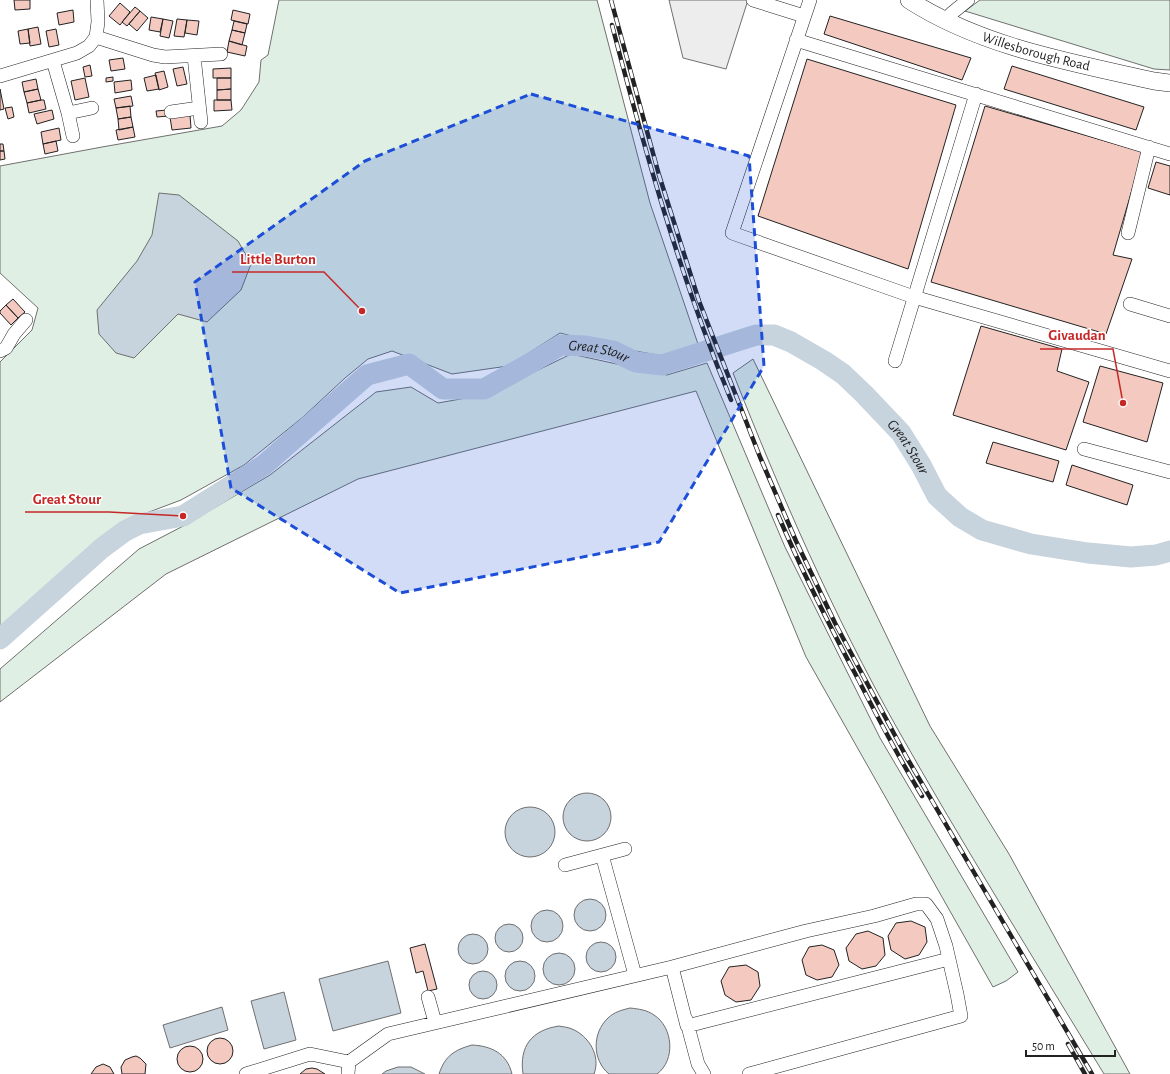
<svg xmlns="http://www.w3.org/2000/svg" width="1170" height="1074" font-family="'Alegreya Sans',sans-serif">
	<rect width="100%" height="100%" fill="#fff"/>
	<!-- green -->
	<path fill="#e0efe3" stroke="#6f6f6f" d="M279 0H597L650 203 698 344 663 356 624 349 560 333 508 366 452 374 392 351 368 359 345 378 303 417 244 465 181 500 128 520 84 555 0 631V362L32 330 38 308 0 273V166L102 147 222 126 241 110 259 82 261 60 268 55Z
		M980 0H1170V70L1154 69 965 11Z
		M571 354 667 375 707 363 785 547 880 738 1018 972 1006 981 993 987 806 657 696 391 358 479 166 574 0 702V669L139 549 187 524 270 475 376 392 411 387 438 403 489 394Z
		M753 359 930 726 1009 854 1130 1074H1104C1034 959 963 845 897 728 833 614 781 495 733 373Z"/>
	<!-- parking -->
	<path fill="#ededed" stroke="#6f6f6f" d="M669 0H748L726 69 683 58Z"/>
	<!-- water -->
	<path fill="#c7d3dd" stroke="#6f6f6f" d="M159 193 179 195 238 241 251 264 241 290 207 322 178 314 134 358 116 353 99 334 97 310 137 261 152 235Z
		M563 817a24 24 0 1 1 48 0a24 24 0 1 1-48 0Z
		M505 832a25 25 0 1 1 50 0a25 25 0 1 1-50 0Z
		M574 915a16 16 0 1 1 32 0a16 16 0 1 1-32 0Z
		M531 926a16 16 0 1 1 32 0a16 16 0 1 1-32 0Z
		M495 938a14 14 0 1 1 28 0a14 14 0 1 1-28 0Z
		M458 949a15 15 0 1 1 30 0a15 15 0 1 1-30 0Z
		M586 957a15 15 0 1 1 30 0a15 15 0 1 1-30 0Z
		M543 969a16 16 0 1 1 32 0a16 16 0 1 1-32 0Z
		M388 961 401 1013 333 1031 319 979Z
		M505 976a15 15 0 1 1 30 0a15 15 0 1 1-30 0Z
		M469 985a14 14 0 1 1 28 0a14 14 0 1 1-28 0Z
		M284 992 296 1040 264 1049 251 1001Z
		M222 1007 228 1030 170 1048 163 1025Z
		M630 1008C639 1009 647 1010 654 1015 673 1027 676 1060 657 1074H609C592 1060 592 1033 608 1018 614 1012 622 1010 630 1008Z
		M559 1026C563 1027 568 1027 572 1029 589 1036 601 1056 594 1074H523C519 1046 532 1030 559 1026Z
		M472 1045C491 1046 507 1053 512 1074H439C445 1056 454 1050 472 1045Z
		M398 1067H411L425 1074H382L386 1071Z"/>
	<g fill="none" stroke-linecap="round" stroke-linejoin="round">
		<!-- river -->
		<path stroke="#c7d3dd" stroke-width="21" id="s1" d="M0 639 102 548 125 531 139 524 183 516 264 465 367 375 409 364 443 389H484L529 364 561 345 586 346 613 351 636 362 662 365 756 335H774L791 342 824 361 843 374 864 394 901 433 921 465 937 496 960 517 982 530 1031 544 1088 553 1131 557 1156 555 1170 551"/>
	</g>
	<!-- building -->
	<path fill="#f3c9c0" stroke="#222" d="M14 0H30V9L15 10Z
		M120 3 130 12 120 25 109 16Z
		M135 7 140 11 127 26 122 22Z
		M73 10 74 22 59 25 57 13Z
		M233 10 250 14 248 24 231 20Z
		M140 11 148 18 137 31 129 24Z
		M830 16 971 58 962 80 824 34Z
		M151 17 163 19 160 32 149 30Z
		M163 19 173 21 169 38 160 36Z
		M177 19 187 20 184 37 174 36Z
		M187 20 199 21 197 35 185 33Z
		M234 21 247 24 245 33 232 30Z
		M38 27 41 44 30 46 28 29Z
		M28 29 30 43 20 44 18 31Z
		M56 29 59 45 49 47 46 31Z
		M232 30 245 33 242 45 229 41Z
		M229 41 247 46 245 56 227 52Z
		M123 58 125 69 111 71 109 60Z
		M807 59 956 105 908 269 758 216Z
		M90 65 92 76 85 77 83 67Z
		M1012 66 1144 107 1136 130 1004 89Z
		M183 67 187 84 177 86 173 69Z
		M231 68V78H213V69Z
		M164 71 168 87 159 90 155 73Z
		M156 75 159 89 147 91 144 78Z
		M113 77V81L106 82V78Z
		M85 78 89 97 75 100 71 81Z
		M217 78H231V89L217 90Z
		M36 79 38 89 24 92 22 82Z
		M131 80 132 90 115 93 114 82Z
		M0 89 4 109 0 110Z
		M38 89 41 100 27 103 24 92Z
		M231 89V100H217V90Z
		M131 96 133 106 116 108 114 99Z
		M41 100H44L46 109 29 113 27 103Z
		M214 100H231L232 110 214 111Z
		M130 106 131 117 118 119 116 108Z
		M985 106 1143 152 1113 255 1132 259 1106 334 931 282Z
		M12 107 14 117 8 119 5 108Z
		M52 110 54 119 37 124 34 114Z
		M167 110 168 116 157 117 156 111Z
		M190 115 191 128 172 130 170 117Z
		M131 117 133 127 119 130 118 119Z
		M133 127 135 137 118 140 116 130Z
		M59 128 61 140 43 144 41 132Z
		M56 141 58 151 45 154 43 144Z
		M0 144H3L4 151H0Z
		M0 151H4L5 159 0 160Z
		M1156 162 1170 166V195L1148 188Z
		M13 299 25 312 18 318 6 305Z
		M6 305 18 318 11 325 0 313V311Z
		M981 326 1062 349 1057 371 1089 382 1066 450 953 415Z
		M1100 366 1163 383 1147 442 1083 422Z
		M993 442 1059 461 1053 482 986 463Z
		M1072 465 1133 485 1127 505 1066 485Z
		M911 921 925 927 927 942 919 955 905 959 891 950 888 936 896 923Z
		M868 931 883 938 885 955 876 966 862 969 849 961 846 948 856 934Z
		M425 944 437 989 428 991 423 971 416 973 410 948Z
		M822 945 834 950 839 965 832 977 817 980 806 975 802 960 809 947Z
		M746 965 758 972 760 986 751 1000 736 1002 725 995 721 981 729 967Z
		M207 1051a13 13 0 1 1 26 0a13 13 0 1 1-26 0Z
		M177 1059a13 13 0 1 1 26 0a13 13 0 1 1-26 0Z
		M136 1056 140 1058 146 1064 145 1074H122L121 1067 125 1060 132 1057Z
		M103 1064 110 1067 114 1074H91L96 1067Z
		M312 1068 317 1069 325 1074H300L306 1069Z"/>
	<g fill="none" stroke-linecap="round" stroke-linejoin="round">
		<!-- minor casing -->
		<g stroke="#222" stroke-width="14">
			<path id="minor" d="M753 0 804 16
				M810 0 732 233 914 297 1170 371
				M945 20 952 13 968 0
				M96 37 153 55 165 57 221 54
				M796 40 1170 154
				M194 56 201 122
				M53 61 68 113 73 136
				M0 76 77 53 89 46 96 37 98 22 97 0
				M171 112 199 108
				M68 113 92 108
				M1128 233 1149 147
				M1130 304 1170 316
				M0 351 6 348 14 334 26 320
				M895 361 976 94
				M1084 449 1170 472
				M602 855 635 975
				M565 865 625 849
				M672 967 687 1026 949 959
				M428 997 435 1022
				M686 1019 698 1064 704 1074
				M246 1074 310 1054 349 1062
				M348 1074 349 1062 388 1034 672 967 806 931 874 916 916 904H926L937 919 946 946 957 994 961 1016 749 1074"/>
		</g>
		<!-- major casing -->
		<g stroke="#222" stroke-width="18">
			<g id="major">
				<path id="s2" d="M909 0C982 47 1070 62 1154 81L1170 83"/>
			</g>
		</g>
		<!-- minor -->
		<use href="#minor" stroke="#fff" stroke-width="13"/>
		<!-- major -->
		<use href="#major" stroke="#fff" stroke-width="17"/>
		<!-- rail casing -->
		<g stroke="#222" stroke-width="4.5">
			<path id="rail" d="M611 0 659 175 699 301 760 457 796 541 835 623 907 758 1092 1074
				M612 25C645 152 681 279 731 400
				M778 515C802 571 829 625 858 679 878 718 899 758 922 796
				M1068 1044 1085 1074"/>
		</g>
		<!-- rail -->
		<use href="#rail" stroke="#fff" stroke-width="3" stroke-dasharray="9" stroke-linecap="butt"/>
	</g>
	<!-- marked area -->
	<path fill="#1d4ed8" fill-opacity="0.2" stroke="#1d4ed8" stroke-width="3" stroke-dasharray="8 5" stroke-linejoin="round" d="M531 94 749 156 764 366 659 542 400 593 231 488 195 282 365 161Z"/>
	<g text-anchor="middle" dominant-baseline="central" stroke-width="3" stroke-linejoin="round" paint-order="stroke">
		<!-- street labels -->
		<g font-size="14" fill="#222" stroke="#fff">
			<text stroke="none"><textPath href="#s2" startOffset="138">Willesborough Road</textPath></text>
		</g>
		<!-- water labels -->
		<g font-size="15" font-style="italic" fill="#222" stroke="#fff">
			<text stroke="none"><textPath href="#s1" startOffset="712">Great Stour</textPath></text>
			<text stroke="none"><textPath href="#s1" startOffset="1072">Great Stour</textPath></text>
		</g>
	</g>
	<!-- callouts -->
	<path fill="none" stroke="#c62828" stroke-width="1.5" d="M362 311L324 272H232M1123 403L1113 349H1040M183 516L109 512H25"/>
	<g fill="#c62828" stroke="#fff" stroke-width="1.5">
		<circle cx="362" cy="311" r="4"/>
		<circle cx="1123" cy="403" r="4"/>
		<circle cx="183" cy="516" r="4"/>
	</g>
	<g font-size="15" text-anchor="middle" font-weight="bold" fill="#c62828" stroke="#fff" stroke-width="3" stroke-linejoin="round" paint-order="stroke">
		<text x="278" y="264">Little Burton</text>
		<text x="1077" y="340">Givaudan</text>
		<text x="67" y="504">Great Stour</text>
	</g>
	<!-- scale -->
	<path d="M1026 1050v6h89v-6" fill="none" stroke="#222222" stroke-width="2"/>
	<text x="1032" y="1050" font-size="12" fill="#222222" stroke="#ffffff" stroke-width="3" paint-order="stroke">50 m</text>
</svg>
